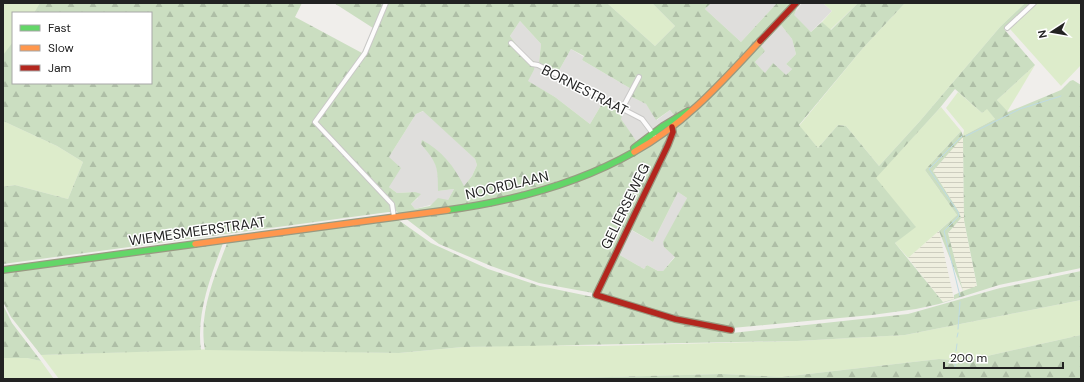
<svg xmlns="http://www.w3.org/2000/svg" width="1084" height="382" font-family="'DM Sans',sans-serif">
	<defs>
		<pattern id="farmland-rules" width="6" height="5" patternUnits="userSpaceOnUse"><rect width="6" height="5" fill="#efefdf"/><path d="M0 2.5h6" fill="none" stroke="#cdcdbf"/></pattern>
		<pattern id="forest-firs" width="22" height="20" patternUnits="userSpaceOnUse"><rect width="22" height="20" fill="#cbdec1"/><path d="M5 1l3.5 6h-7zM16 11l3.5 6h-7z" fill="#aebea6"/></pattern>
	</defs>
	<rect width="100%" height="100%" fill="#f0eeeb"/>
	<!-- residential -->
	<path fill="#dfdedc" d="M711 3H777L741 42 705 9Z
		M802 3H823L832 11 811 32 793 15Z
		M520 21 541 44 539 61 557 74 571 49 584 57 582 60 633 90 630 96 646 104 657 120 670 110 675 117 637 142 626 127 621 119V115L603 102 590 124 555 97 527 81 534 70 510 36Z
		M781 25 792 39 796 54 786 64 792 69 786 75 765 73 755 62 764 51 761 46Z
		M424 111 475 159 477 165 472 176 464 186 430 154 435 162 438 174V191L454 189 448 200 415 209 411 204 418 198 415 192 397 193 389 187V157L416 114Z
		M678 192 687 198 664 247 675 256 663 271H658L647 265 644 269 618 254 629 229 653 242Z"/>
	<!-- farmland -->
	<path fill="url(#farmland-rules)" d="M963 136 964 220 977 287 963 291 948 233 961 218 959 212 933 171Z
		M939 231 954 299 943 302 908 258Z"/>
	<!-- grass -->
	<path fill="#ddeccb" d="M3 3H52L45 13H13V57L3 71Z
		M607 3H652L675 26 655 46Z
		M823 3H858L830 30 822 22 832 11Z
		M905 3H1025L1000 27 920 121 879 166 846 126 838 125 818 148 799 126 863 48Z
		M1036 3H1081V65L1061 86 1010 29Z
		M1035 65 1007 112 997 100Z
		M958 92 982 113 987 108 995 119 963 136 964 130 946 108Z
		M941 107 961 131 925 170 957 215 908 258 895 243 915 226 875 178Z
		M3 121 57 146 83 162 68 199 15 185 3 187Z
		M1081 300V335L965 361 939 359 782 377 722 374 534 379H59L41 355 215 349 399 353 463 347 533 345 600 346 797 341 905 335Z
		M3 358H27L41 361 54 379H3Z"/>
	<!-- forest -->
	<path fill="url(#forest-firs)" fill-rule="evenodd" d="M40 3H302L295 17 362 53 373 28 334 3H607L655 46 675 26 652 3H711L705 9 741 42 777 3H790L797 8 794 15 811 32 822 22 831 30 858 3H905L863 48 799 125 818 148 838 125 846 126 879 166 920 121 1000 27 1025 3H1030L1004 29 1035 65 997 100 1008 112 1061 90 1070 81 1073 80 1081 85V268L999 285 939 304 916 309 872 315 732 328 674 317 593 293 539 283 491 266 439 244 396 211 3 264V187L15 185 68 199 83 162 57 146 3 121V55L13 42V83H151V13H34ZM520 21 541 44 539 62 544 68 557 74 571 49 584 56 582 60 633 90 630 96 646 104 656 120 670 110 675 117 637 142 621 119 623 111 603 102 590 124 555 97 528 81 534 70 535 62 524 55 510 36ZM781 25 792 39 796 54 786 64 792 69 786 75 773 63 765 73 755 62 765 51 761 46ZM955 89 982 113 987 109 995 119 963 136 961 131 925 170 957 215 939 231 963 291 954 295V299L943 302 895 243 916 227 876 178 939 109ZM423 111 475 159 477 165 472 176 464 186C454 166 442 151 422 140L421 144C437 163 438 166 438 191L454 189 448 200 438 198 430 206 415 209 411 204 421 194 415 192 397 193 389 187 401 168 389 157 416 114ZM963 137 964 220 977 286 963 291 948 233 961 218 959 212 933 171ZM678 192 687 198 663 242 664 247 675 257 663 271H658L647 265 644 269 618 254 630 229 653 242Z
		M397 219 431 243 488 269 540 286 598 298 674 320 732 333 908 314 1000 288 1081 271V300L905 335 797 341 463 347 399 353 205 350C198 313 215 275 228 241Z
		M223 243C211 276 196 313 201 350L41 355 11 317 3 302V272Z
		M3 305 12 323 41 361 27 358H3Z
		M1081 335V379H534L722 374 782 377 939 359 965 361Z"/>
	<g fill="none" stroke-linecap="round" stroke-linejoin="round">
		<!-- stream -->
		<path stroke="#bfdbe3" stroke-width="1" d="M966 136 1020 109 1061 96
			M960 296 944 231 959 216 958 212 929 169 962 136
			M958 329 960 302
			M957 337 958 333
			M956 351 957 344
			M955 368 956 355"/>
		<!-- street casing -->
		<g stroke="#c9c8c7" stroke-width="6">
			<path id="street" d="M386 3 365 53 315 122 392 204 394 217
				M1007 28 1034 3
				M511 43 532 64 538 65 642 119 654 135
				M622 109 639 77"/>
		</g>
		<!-- fast casing -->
		<g stroke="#999a82" stroke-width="8">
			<path id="fast" d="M634 148 663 126 688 111
				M448 210C513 201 576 185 634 152
				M3 270 195 244"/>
		</g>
		<!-- slow casing -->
		<g stroke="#999a82" stroke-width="8">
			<path id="slow" d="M634 152C685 124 721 83 760 41
				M195 244 448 210"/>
		</g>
		<!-- jam casing -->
		<g stroke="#999a82" stroke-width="8">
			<path id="jam" d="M760 41 796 3
				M672 127 673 132 668 145 596 295 675 319 731 330"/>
		</g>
		<!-- street -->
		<use href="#street" stroke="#fdfcfc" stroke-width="4"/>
		<!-- fast -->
		<use href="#fast" stroke="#63d668" stroke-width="5.5"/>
		<!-- slow -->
		<use href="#slow" stroke="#ff974d" stroke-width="5.5"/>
		<!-- jam -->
		<use href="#jam" stroke="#b3261e" stroke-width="5.5"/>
	</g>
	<g text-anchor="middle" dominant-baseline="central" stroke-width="3" stroke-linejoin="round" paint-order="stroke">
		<!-- street labels -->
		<g font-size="14" fill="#222" stroke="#fff">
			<text transform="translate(585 90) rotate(27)">BORNESTRAAT</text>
			<text transform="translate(507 185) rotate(-13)">NOORDLAAN</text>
			<text transform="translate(625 206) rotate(-64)">GELIERSEWEG</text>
			<text transform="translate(197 231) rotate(-8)">WIEMESMEERSTRAAT</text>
		</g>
	</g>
	<!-- border -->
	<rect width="1084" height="382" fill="none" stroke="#222222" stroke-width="8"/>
	<!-- legend -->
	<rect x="12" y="12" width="140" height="72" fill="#ffffff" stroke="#a7a7a7"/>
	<rect x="20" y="25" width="20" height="6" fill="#63d668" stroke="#a7a7a7"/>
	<text x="48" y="32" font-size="12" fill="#222222">Fast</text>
	<rect x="20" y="45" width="20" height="6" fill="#ff974d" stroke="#a7a7a7"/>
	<text x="48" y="52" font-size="12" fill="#222222">Slow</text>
	<rect x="20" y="65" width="20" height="6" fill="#b3261e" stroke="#a7a7a7"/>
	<text x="48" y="72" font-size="12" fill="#222222">Jam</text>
	<!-- north arrow -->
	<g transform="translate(1052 32) rotate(258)" stroke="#ffffff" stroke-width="3" paint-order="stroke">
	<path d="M0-3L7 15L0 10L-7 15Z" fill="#222222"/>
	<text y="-6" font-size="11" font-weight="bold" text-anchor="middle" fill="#222222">N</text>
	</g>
	<!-- scale -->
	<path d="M944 362v6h119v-6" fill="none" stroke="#222222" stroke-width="2"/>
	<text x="950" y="362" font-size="12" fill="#222222" stroke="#ffffff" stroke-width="3" paint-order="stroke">200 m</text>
</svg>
